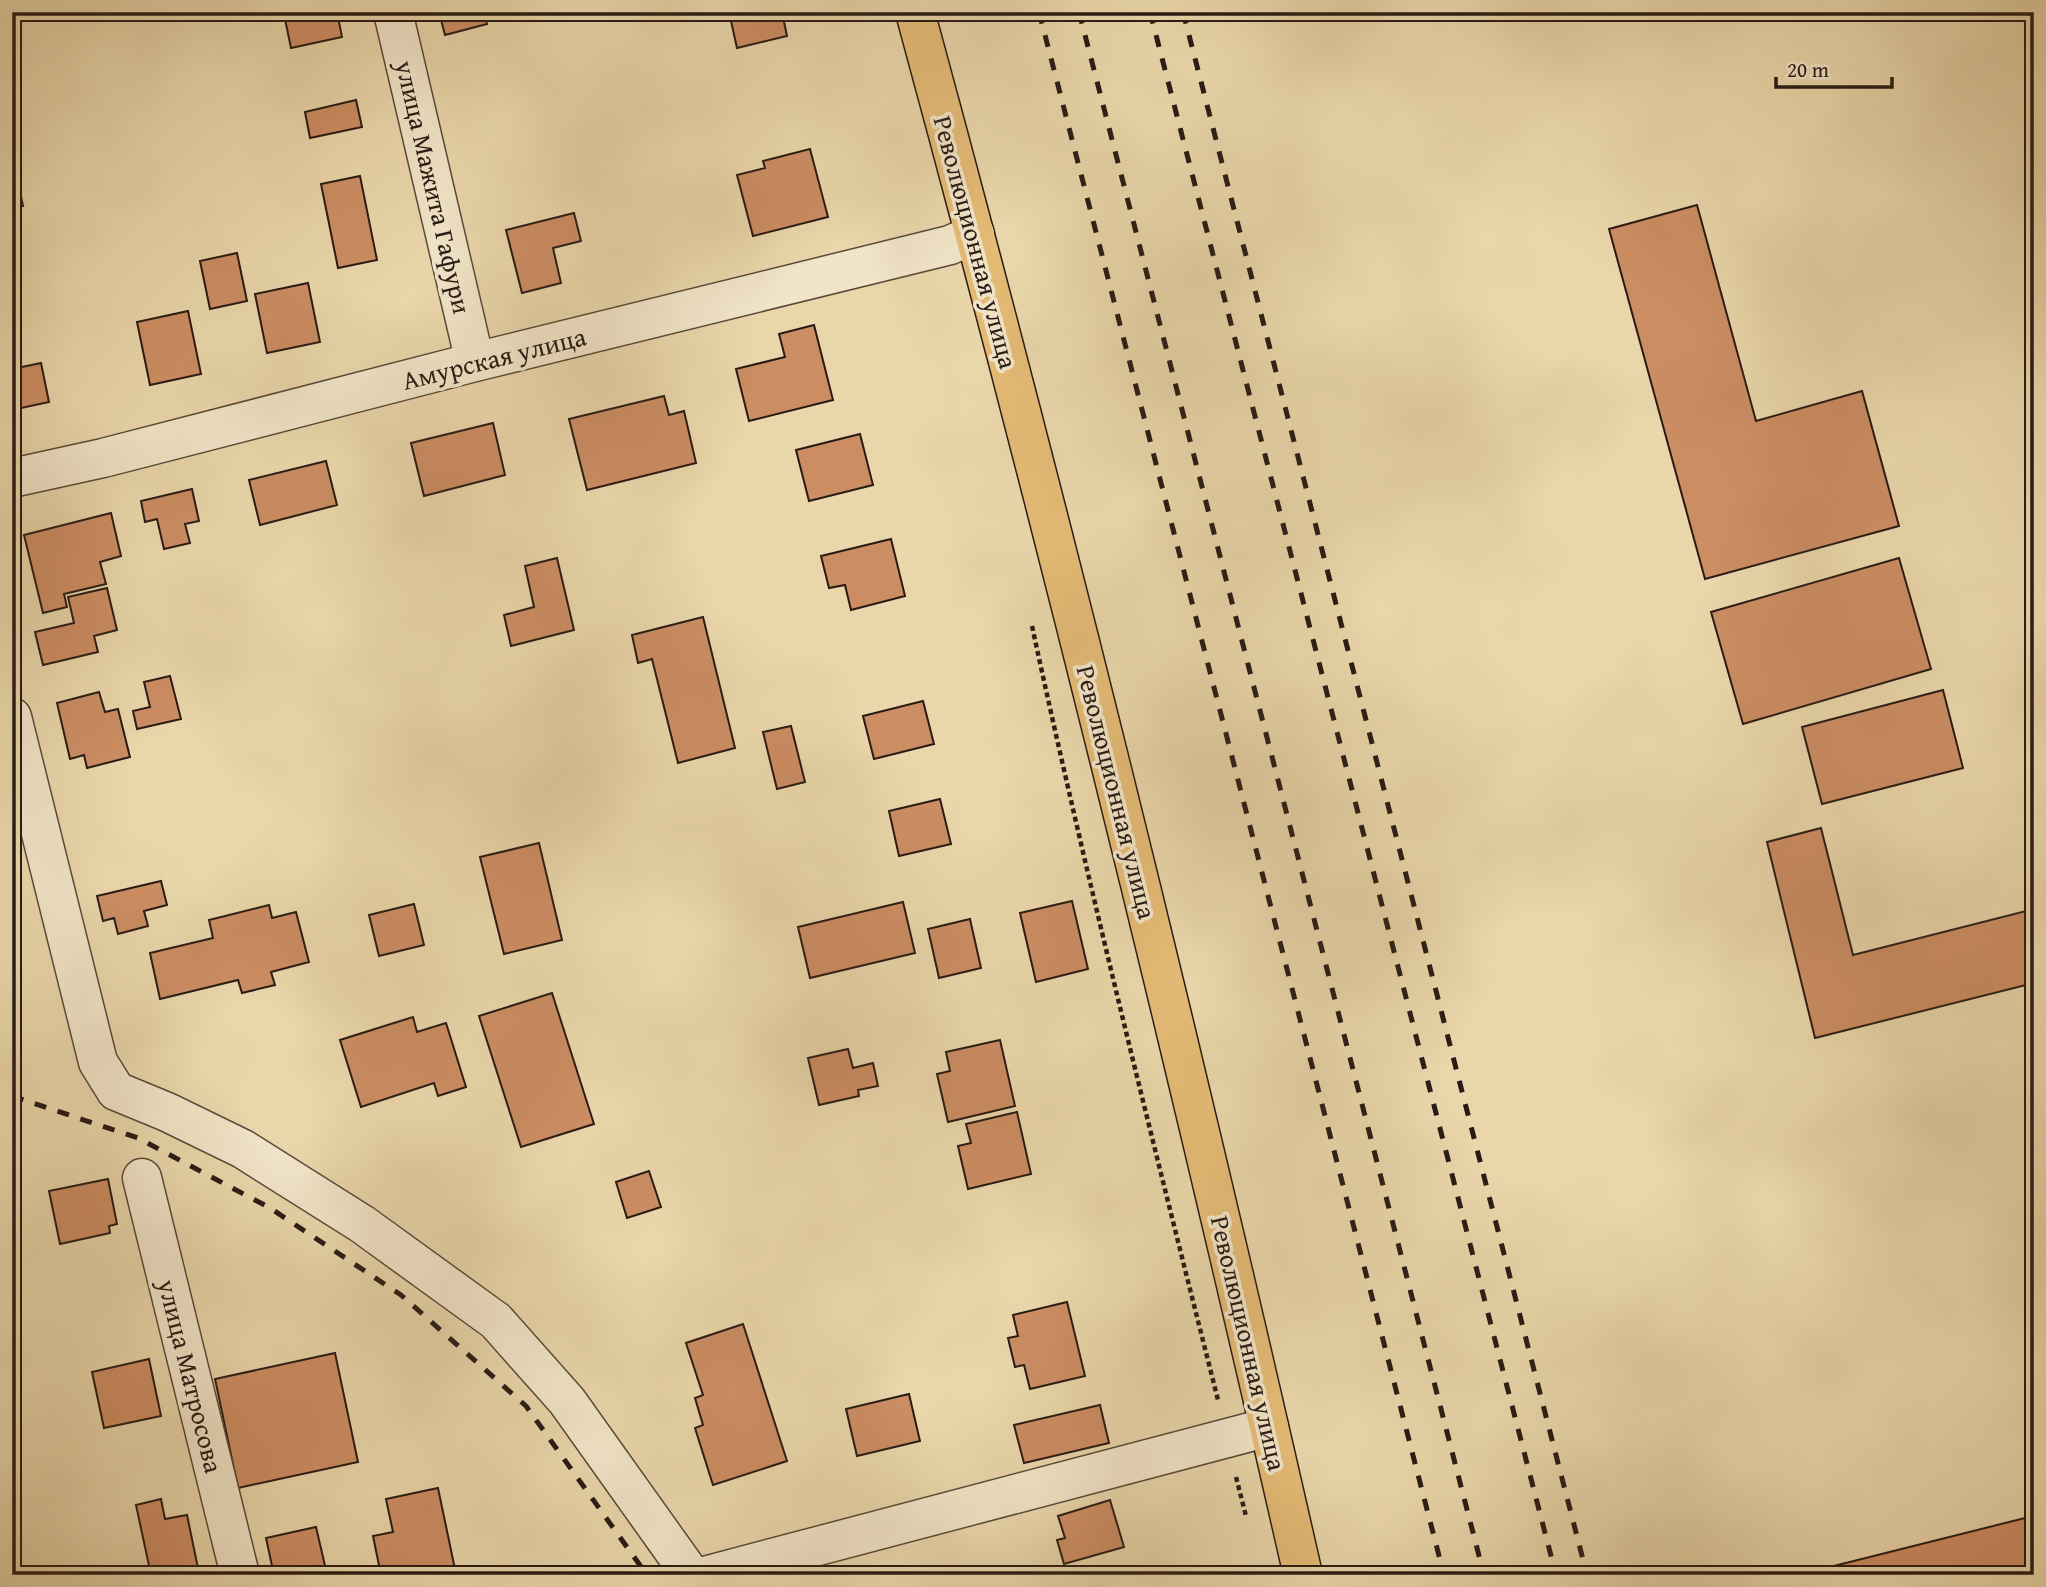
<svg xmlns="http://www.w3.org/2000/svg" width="2046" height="1587" font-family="'Gentium Book Plus',serif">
	<rect width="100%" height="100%" fill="#e9d6aa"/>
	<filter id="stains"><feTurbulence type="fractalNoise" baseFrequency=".00286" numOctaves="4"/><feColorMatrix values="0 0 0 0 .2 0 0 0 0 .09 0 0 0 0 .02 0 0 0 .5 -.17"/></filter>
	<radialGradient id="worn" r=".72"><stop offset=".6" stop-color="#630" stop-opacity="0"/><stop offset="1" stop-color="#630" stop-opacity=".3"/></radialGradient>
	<!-- building -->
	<path fill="#cc8d63" stroke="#291b14" stroke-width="2" d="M318 12H337L342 37 291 48 285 19Z
		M439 12H484L487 24 445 35Z
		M729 12H782L787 36 737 48Z
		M356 100 362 127 310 138 305 112Z
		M810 149 828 217 753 236 737 175 765 168 763 161Z
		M12 156 23 206 12 208Z
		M360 176 377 260 338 268 321 184Z
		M1697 205 1756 421 1862 391 1899 526 1705 579 1609 229Z
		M574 213 581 241 553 248 561 283 522 293 506 230Z
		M237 253 247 301 210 309 200 261Z
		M308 283 320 342 267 353 255 294Z
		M188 311 201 374 150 385 137 322Z
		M814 325 833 400 749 421 736 369 785 357 779 334Z
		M41 363 49 402 12 410V369Z
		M664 396 669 415 684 411 696 463 587 490 569 419Z
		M493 423 505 475 424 496 411 443Z
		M860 434 873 485 809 501 796 450Z
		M326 461 337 505 260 525 249 480Z
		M192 489 199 521 185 524 190 543 164 549 157 519 145 522 141 501Z
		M111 513 121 556 100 562 106 584 64 594 67 607 43 613 24 535Z
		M891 539 905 596 851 610 845 585 829 588 821 556Z
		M557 558 574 630 511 646 504 615 534 607 525 566Z
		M1899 558 1931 669 1743 724 1711 612Z
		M107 588 117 630 94 636 98 652 43 665 35 632 74 623 68 597Z
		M703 617 735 748 678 763 652 659 638 663 632 635Z
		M170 676 181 719 137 729 133 711 150 707 144 682Z
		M1943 690 1963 768 1822 804 1802 727Z
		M99 692 105 712 118 709 130 757 87 768 84 755 70 759 57 703Z
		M923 701 934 744 874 759 863 716Z
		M791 726 805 782 777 789 763 732Z
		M940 799 951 844 899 856 889 811Z
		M1821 828 1853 955 2034 909V983L1815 1038 1767 842Z
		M539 843 562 940 504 954 480 857Z
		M161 881 167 905 144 911 148 926 118 934 114 918 103 921 97 896Z
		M1072 901 1088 969 1036 982 1020 913Z
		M903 902 915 953 810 978 798 927Z
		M414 904 424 945 379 956 369 915Z
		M269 905 272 918 296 912 309 962 271 972 275 985 242 993 238 980 160 999 150 953 213 938 209 920Z
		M970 919 981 968 939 978 928 929Z
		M552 993 594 1124 521 1147 479 1016Z
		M413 1017 417 1032 446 1023 466 1087 438 1096 434 1083 361 1107 340 1040Z
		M1000 1040 1015 1106 948 1122 937 1074 950 1071 946 1052Z
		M848 1049 853 1068 873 1063 878 1086 858 1090 859 1096 819 1105 808 1058Z
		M1017 1112 1031 1174 968 1189 958 1146 971 1143 966 1124Z
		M649 1171 661 1207 627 1218 616 1182Z
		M108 1179 117 1224 109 1226 110 1233 60 1244 49 1191Z
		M1067 1302 1085 1376 1030 1389 1024 1365 1015 1367 1008 1338 1018 1336 1013 1315Z
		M743 1324 787 1461 713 1485 695 1428 703 1425 695 1398 703 1395 686 1343Z
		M335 1353 358 1462 238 1488 215 1379Z
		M149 1359 161 1416 104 1428 92 1372Z
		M909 1394 920 1441 857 1456 846 1409Z
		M1100 1405 1109 1443 1024 1463 1014 1425Z
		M438 1488 456 1574 381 1575 373 1536 393 1532 386 1499Z
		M161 1499 165 1519 187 1515 199 1573 151 1575 136 1505Z
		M1110 1500 1124 1547 1064 1564 1057 1540 1065 1538 1058 1516Z
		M2029 1517 2034 1534V1575H1820L1818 1570Z
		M316 1527 326 1570 304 1575H274L266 1538Z"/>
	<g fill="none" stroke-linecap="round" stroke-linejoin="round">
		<!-- minor casing -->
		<g stroke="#594a3a" stroke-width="41">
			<path id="minor" d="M393 12 475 362
				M12 478 103 458 475 362 950 245 975 234
				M12 717 98 1062 116 1091 167 1112 243 1149 362 1224 496 1321 567 1401 691 1575
				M142 1178 240 1575
				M708 1575 1269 1427"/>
		</g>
		<!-- major casing -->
		<g stroke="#291b14" stroke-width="41">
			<path id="major" d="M915 12C1056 530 1184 1051 1303 1575"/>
		</g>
		<!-- path -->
		<path stroke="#291b14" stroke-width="4.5" stroke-dasharray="5 3.5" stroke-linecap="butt" d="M1032 626C1088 885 1153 1143 1218 1400
			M1236 1477 1246 1516"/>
		<!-- minor -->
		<use href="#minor" stroke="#f1e4c8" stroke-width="38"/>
		<!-- major -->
		<use href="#major" stroke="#e4bb75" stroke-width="38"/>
		<!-- rail -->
		<path stroke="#291b14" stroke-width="5" stroke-dasharray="12 12" stroke-linecap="butt" d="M1039 12 1444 1575
			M1079 12 1484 1575
			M1150 12 1556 1575
			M1183 12 1587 1575
			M12 1096 138 1138 270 1208 401 1295 526 1406 647 1575"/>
	</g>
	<g text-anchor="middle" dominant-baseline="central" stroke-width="7" stroke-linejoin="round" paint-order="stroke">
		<!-- street labels -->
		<g font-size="26" fill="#291b14" stroke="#f1e4c8">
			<text transform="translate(434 187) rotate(77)">улица Мажита Гафури</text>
			<text transform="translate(976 242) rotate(75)">Революционная улица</text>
			<text transform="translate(494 358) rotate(-14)">Амурская улица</text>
			<text transform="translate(1117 792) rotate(76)">Революционная улица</text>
			<text transform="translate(1249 1343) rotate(77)">Революционная улица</text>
			<text transform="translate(191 1376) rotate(76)">улица Матросова</text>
		</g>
	</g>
	<!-- margin -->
	<rect width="2046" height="1587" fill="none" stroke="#e9d6aa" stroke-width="42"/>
	<rect x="14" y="14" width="2018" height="1559" fill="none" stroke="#291b14" stroke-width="3.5"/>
	<rect x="21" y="21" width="2004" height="1545" fill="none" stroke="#291b14" stroke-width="2"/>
	<!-- scale -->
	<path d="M1776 77v10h116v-10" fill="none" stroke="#291b14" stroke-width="3.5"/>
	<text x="1787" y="77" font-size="21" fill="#291b14" stroke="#f1e4c8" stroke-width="5" paint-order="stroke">20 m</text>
	<rect width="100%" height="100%" filter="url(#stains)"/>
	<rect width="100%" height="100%" fill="url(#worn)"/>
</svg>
